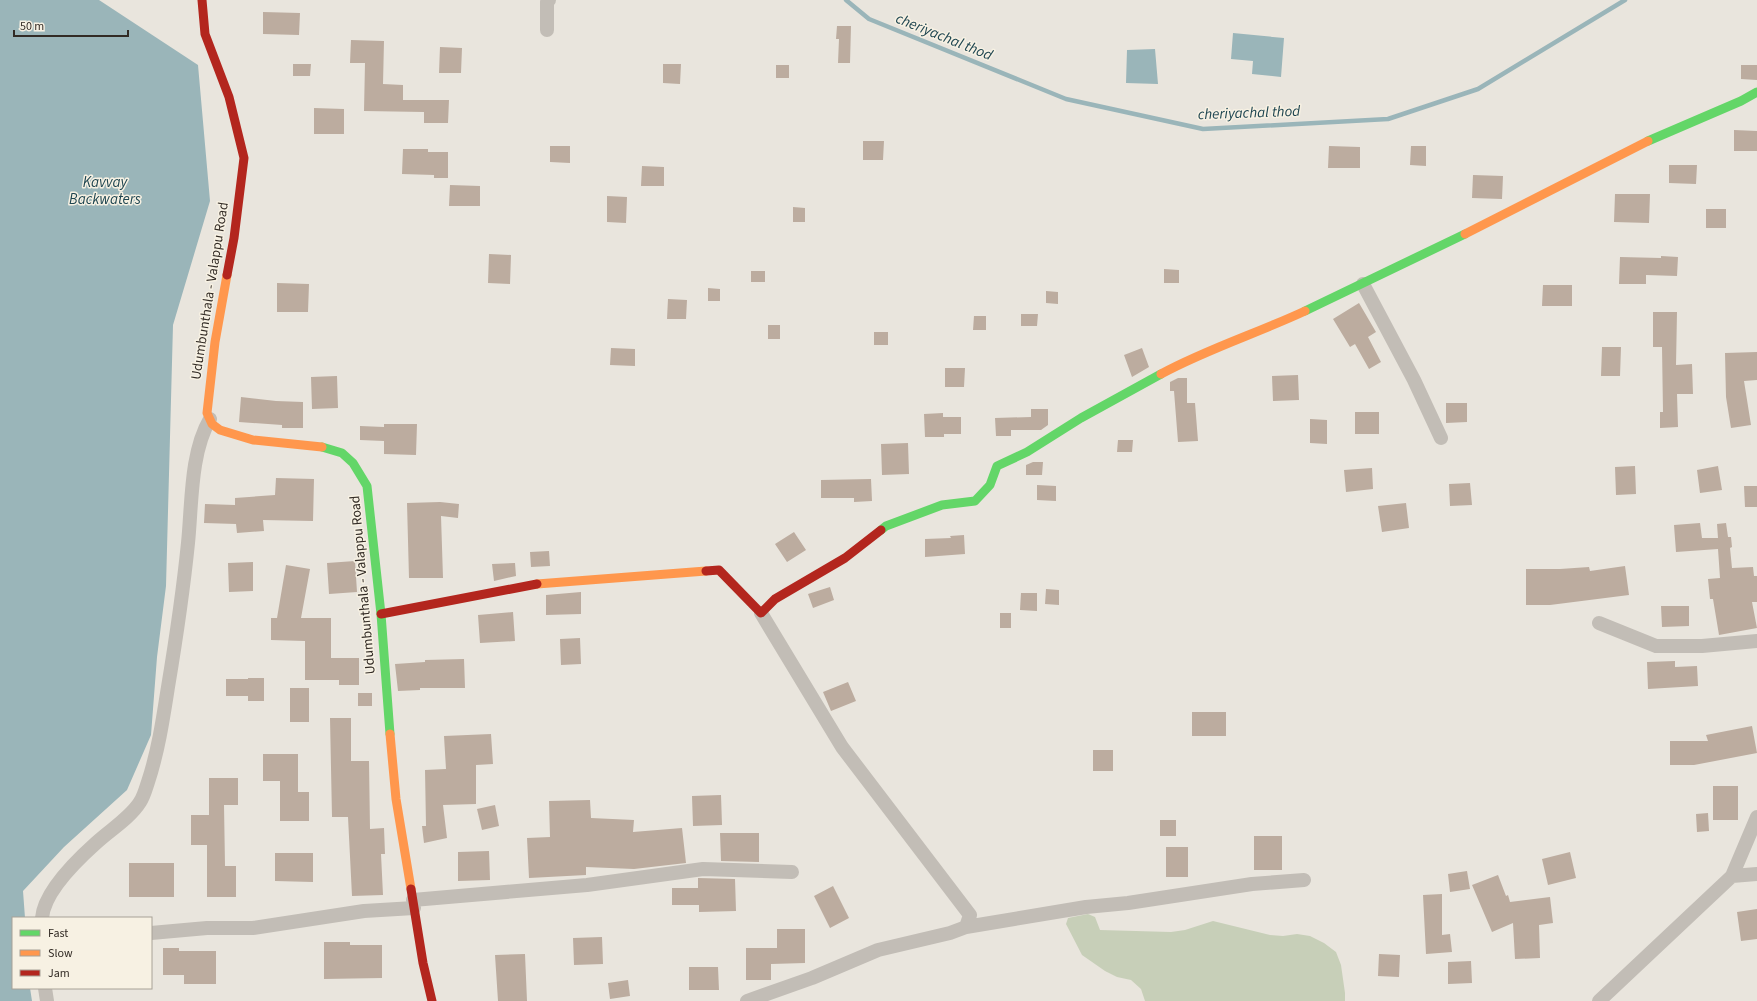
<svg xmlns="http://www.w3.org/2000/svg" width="1757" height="1001" font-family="'Source Sans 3',sans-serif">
	<rect width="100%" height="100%" fill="#e9e5dd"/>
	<!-- green -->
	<path fill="#c7cfb8" d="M1088 914 1095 917 1100 930 1171 932 1185 930 1213 921 1270 935 1283 936 1297 934 1310 936 1324 943 1336 952 1341 965 1345 993V1001H1145L1141 989 1131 980 1117 977 1105 971 1082 955 1066 924 1068 918Z"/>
	<!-- water -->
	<path fill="#9ab5b9" d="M0 0H99L198 65 210 201 173 325 166 586 157 657 151 735 127 790 64 847 23 891 25 918H13V988H30L32 1001H0Z
		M1233 33 1284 38 1281 77 1252 74 1253 61 1231 59Z
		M1155 49 1158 84 1126 83 1127 50Z"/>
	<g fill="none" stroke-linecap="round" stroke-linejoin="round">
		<!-- stream -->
		<path stroke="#9ab5b9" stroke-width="4.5" d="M846 0 869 19 1066 99 1203 129 1388 119 1478 89 1625 0"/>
	</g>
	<!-- building -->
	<path fill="#bcac9f" d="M263 12 300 13 299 35 263 34Z
		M837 26H851L850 63H838L839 39H836Z
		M351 40 384 41 383 84 403 85V100H449L448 123H424V112L364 111 365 63H350Z
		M440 47 462 48 461 73H439Z
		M293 64H311L310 76H293Z
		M663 64H681L680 84 663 83Z
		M776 65H789V78H776Z
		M1741 65H1757V80L1741 79Z
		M314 108 344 109V134H314Z
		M1734 130 1757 131V151H1734Z
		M863 141H884L883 160H863Z
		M550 146H570V163L550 162Z
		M1329 146 1360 147V168H1328Z
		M1411 146H1426V166L1410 165Z
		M403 149H428V152H448V178H434V175L402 174Z
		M1669 165H1697L1696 184 1669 183Z
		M642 166 664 167V186H641Z
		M1473 175 1503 176 1502 199 1472 198Z
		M450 185 480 186V206H449Z
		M1615 194H1650L1649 223 1614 222Z
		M607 196 627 197 626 223 607 222Z
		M793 207 805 208V222H793Z
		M1706 209H1726V228H1706Z
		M489 254 511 255 510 284 488 283Z
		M1661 256 1678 257 1677 276 1646 275V284H1619L1620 257 1661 258Z
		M1164 269 1179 270V283H1164Z
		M751 271H765V282H751Z
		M277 283 309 284 308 312H277Z
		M1543 285H1572V306H1542Z
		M708 288 720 289V301H708Z
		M1046 291 1058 292V304L1046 303Z
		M668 299 687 300 686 319H667Z
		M1359 303 1376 332 1368 337 1381 362 1369 369 1355 344 1350 347 1333 319Z
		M1653 312H1677L1676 365 1692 364 1693 394H1677L1678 427 1660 428V412H1663L1662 347H1653Z
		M1021 314H1038L1037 326H1021Z
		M974 316H986V330H973Z
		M768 325H780V339H768Z
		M874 332H888V345H874Z
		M1602 347H1621L1620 376H1601Z
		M611 348 635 349V366L610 365Z
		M1142 348 1149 367 1132 377 1124 355Z
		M1757 352V380L1744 381 1751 425 1731 428 1726 397 1725 353Z
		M945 368H965L964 387H945Z
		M1298 375 1299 400 1273 401 1272 376Z
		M337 376 338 408 312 409 311 377Z
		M1178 378H1187V403H1195L1198 441 1178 442 1174 391H1170V382Z
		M241 397 276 401 303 402V428H282V425L239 422Z
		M1446 403H1467V422L1446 423Z
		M1031 409H1048V425L1041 430H1011V436H996L995 418 1031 417Z
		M1355 412H1379V434H1355Z
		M943 413V417H961V434H944V437H925L924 414Z
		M1310 419 1327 420V444L1310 443Z
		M384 424H417L416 455 384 454V441L360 440V426L384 427Z
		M1118 440H1133L1132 452H1117Z
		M908 443 909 474 882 475 881 444Z
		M1033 462H1043L1042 475H1026V465Z
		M1635 466 1636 494 1616 495 1615 467Z
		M1718 466 1722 490 1700 493 1697 470Z
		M1372 468 1373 489 1346 492 1344 470Z
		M276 478 314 479 313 521 263 520 264 531 237 533 236 524 204 523 205 504 235 505V498L275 495Z
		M871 479 872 501 854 502V498H821V480Z
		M1470 483 1472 505 1450 506 1449 484Z
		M1037 485 1056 486V501L1037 500Z
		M1744 486H1757V507H1745Z
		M440 502 459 504 458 518 441 516 443 578H409L407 503Z
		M1406 503 1409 528 1382 532 1378 506Z
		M1700 523 1702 538H1718L1717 524 1726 523 1728 537H1731L1732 547 1730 548 1732 568 1753 567 1754 576H1757V602H1752L1757 628 1719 635 1713 599H1710L1708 579 1720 578 1718 549 1676 552 1674 525Z
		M794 532 806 550 787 562 775 544Z
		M964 535 965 554 925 557V539L951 538 950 536Z
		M549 551 550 566 531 567 530 552Z
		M355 561 357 592 329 594 327 563Z
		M253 562V591L229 592 228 563Z
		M515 563 516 576 494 581 492 564Z
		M286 565 310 569 301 618H331V658H359V685H339V680H305V641L271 640V618H277Z
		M1625 566 1629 595 1550 605H1526V569H1560L1589 567 1590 571Z
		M830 587 834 600 813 608 808 594Z
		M1046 589 1059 590V605L1045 604Z
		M581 592V614L546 615V595Z
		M1021 593H1037V611L1020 610Z
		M1661 606H1689V626L1662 627Z
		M513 612 515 641 480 643 478 615Z
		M1000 613H1011V628H1000Z
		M580 638 581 664 561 665 560 639Z
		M464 659 465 688H420V690L398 691 395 664 425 662V660Z
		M1675 661V667L1697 666 1698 686 1648 689 1647 662Z
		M248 678H264V701H248V696H226V679H248Z
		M848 682 856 701 831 711 823 692Z
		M290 688H309V722H290Z
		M358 693H372V706H358Z
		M1192 712H1226V736H1192Z
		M330 718H351V761H369L370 829 384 828 385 854H381L383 895 352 896 348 817H332Z
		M1752 726 1757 753 1694 765H1670V741H1708L1706 735Z
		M491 734 493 764 476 765V804L443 805 447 838 424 843 422 826H426L425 770 446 769 444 736Z
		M1093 750H1113V771H1093Z
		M263 754H298V792H309V821H280V781H263Z
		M209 778H238V805H224L225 866H236V897H207V845H191V815H209Z
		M1713 786H1738V820H1713Z
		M721 795 722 825 693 826 692 796Z
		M590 800 591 818 634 820 633 832 682 828 686 863 634 869 586 867V875L529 878 527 838 550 837 549 801Z
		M495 805 499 826 482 830 477 809Z
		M1708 813 1709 831 1697 832 1696 814Z
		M1160 820H1176V836H1160Z
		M720 833H759V862L721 861Z
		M1254 836H1282V870H1254Z
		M1166 847H1188V877H1166Z
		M489 851 490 880 458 881V852Z
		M1570 852 1576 878 1548 885 1542 859Z
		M275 853H313V882L275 881Z
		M129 863H174V897H129Z
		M1467 871 1470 889 1450 892 1448 874Z
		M1498 875 1506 896 1508 895 1510 902 1550 897 1553 923 1539 925 1540 958 1515 959 1513 923 1492 932 1472 885Z
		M698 878 735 879 736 911 699 912V905H672V888H698Z
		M833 886 849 918 830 928 814 896Z
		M1442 894V935L1450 934 1452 952 1426 954 1423 895Z
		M1757 909V939L1741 941 1737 912Z
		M777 929H805V963L771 964V980H746V948H777Z
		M602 937 603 964 574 965 573 938Z
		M324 942H350V945H382V978L324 979Z
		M163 948H179V951H216V984H184V975H163Z
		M525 954 527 1001H498L495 955Z
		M1379 954 1400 955 1399 977 1378 976Z
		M1471 961 1472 983 1448 984V962Z
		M689 967H718L719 990H689Z
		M628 980 630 996 610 999 608 983Z"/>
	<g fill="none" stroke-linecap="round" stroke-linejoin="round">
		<!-- street -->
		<path stroke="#c2bdb6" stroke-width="14" d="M547 30V2L549 0
			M1363 284 1414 380 1441 438
			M1599 623 1656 646H1702L1757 641
			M1732 876 1757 874
			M413 900 587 885 703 869 792 872
			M42 918C44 892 77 860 96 843 110 830 130 818 140 802 144 796 146 788 148 782 158 752 163 719 168 687 176 639 183 592 188 543 192 505 190 453 210 419
			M966 927 1086 907 1128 903 1252 884 1304 880
			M151 933 207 928H253L364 911 414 908
			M45 988 47 1001
			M747 1001 812 978 878 950 950 933 966 927 970 915 842 747 761 613
			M1599 1001 1732 876 1757 817"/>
		<!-- fast -->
		<path stroke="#63d668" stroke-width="9" d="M1648 141 1741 101 1757 92
			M1305 311 1465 234
			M322 447 342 453 353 463 367 486 381 614 390 734
			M881 530 886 526 942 505 975 501 990 485 997 466 1027 452 1081 418 1161 374"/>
		<!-- slow -->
		<path stroke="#ff974d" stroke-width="9" d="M1465 234 1648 141
			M227 275 215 342 207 413 212 424 220 430 253 440 322 447
			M1161 374C1207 349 1258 333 1305 311
			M537 584 706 571
			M390 734 396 799 411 889"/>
		<!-- jam -->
		<path stroke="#b3261e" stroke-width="9" d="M202 0 205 34 229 97 244 158 234 238 227 275
			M706 571 719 570 761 613 775 599 845 558 881 530
			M381 614 537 584
			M411 889 423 963 432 1001"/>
	</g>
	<g text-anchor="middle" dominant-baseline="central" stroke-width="3" stroke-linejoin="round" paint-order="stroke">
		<!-- street labels -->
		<g font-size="14" fill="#322b25" stroke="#f7f1e3">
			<text transform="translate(210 291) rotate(-81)">Udumbunthala - Valappu Road</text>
			<text transform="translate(363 585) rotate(-95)">Udumbunthala - Valappu Road</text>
		</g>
		<!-- water labels -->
		<g font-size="15" font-style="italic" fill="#1e4550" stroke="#f7f1e3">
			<text transform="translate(944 37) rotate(22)">cheriyachal thod</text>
			<text transform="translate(1249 113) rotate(-2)">cheriyachal thod</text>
			<text x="105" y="182">Kavvay<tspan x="105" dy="17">Backwaters</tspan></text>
		</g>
	</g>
	<!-- legend -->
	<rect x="12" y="917" width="140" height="72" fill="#f7f1e3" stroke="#a8a297"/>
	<rect x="20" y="930" width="20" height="6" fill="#63d668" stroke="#a8a297"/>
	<text x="48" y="937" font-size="12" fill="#322b25">Fast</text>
	<rect x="20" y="950" width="20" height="6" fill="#ff974d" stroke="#a8a297"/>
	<text x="48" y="957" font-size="12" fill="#322b25">Slow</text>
	<rect x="20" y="970" width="20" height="6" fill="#b3261e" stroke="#a8a297"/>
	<text x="48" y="977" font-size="12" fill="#322b25">Jam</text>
	<!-- scale -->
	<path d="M14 30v6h114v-6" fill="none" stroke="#322b25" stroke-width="2"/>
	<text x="20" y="30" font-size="12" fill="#322b25" stroke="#f7f1e3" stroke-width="3" paint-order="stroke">50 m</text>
</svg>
